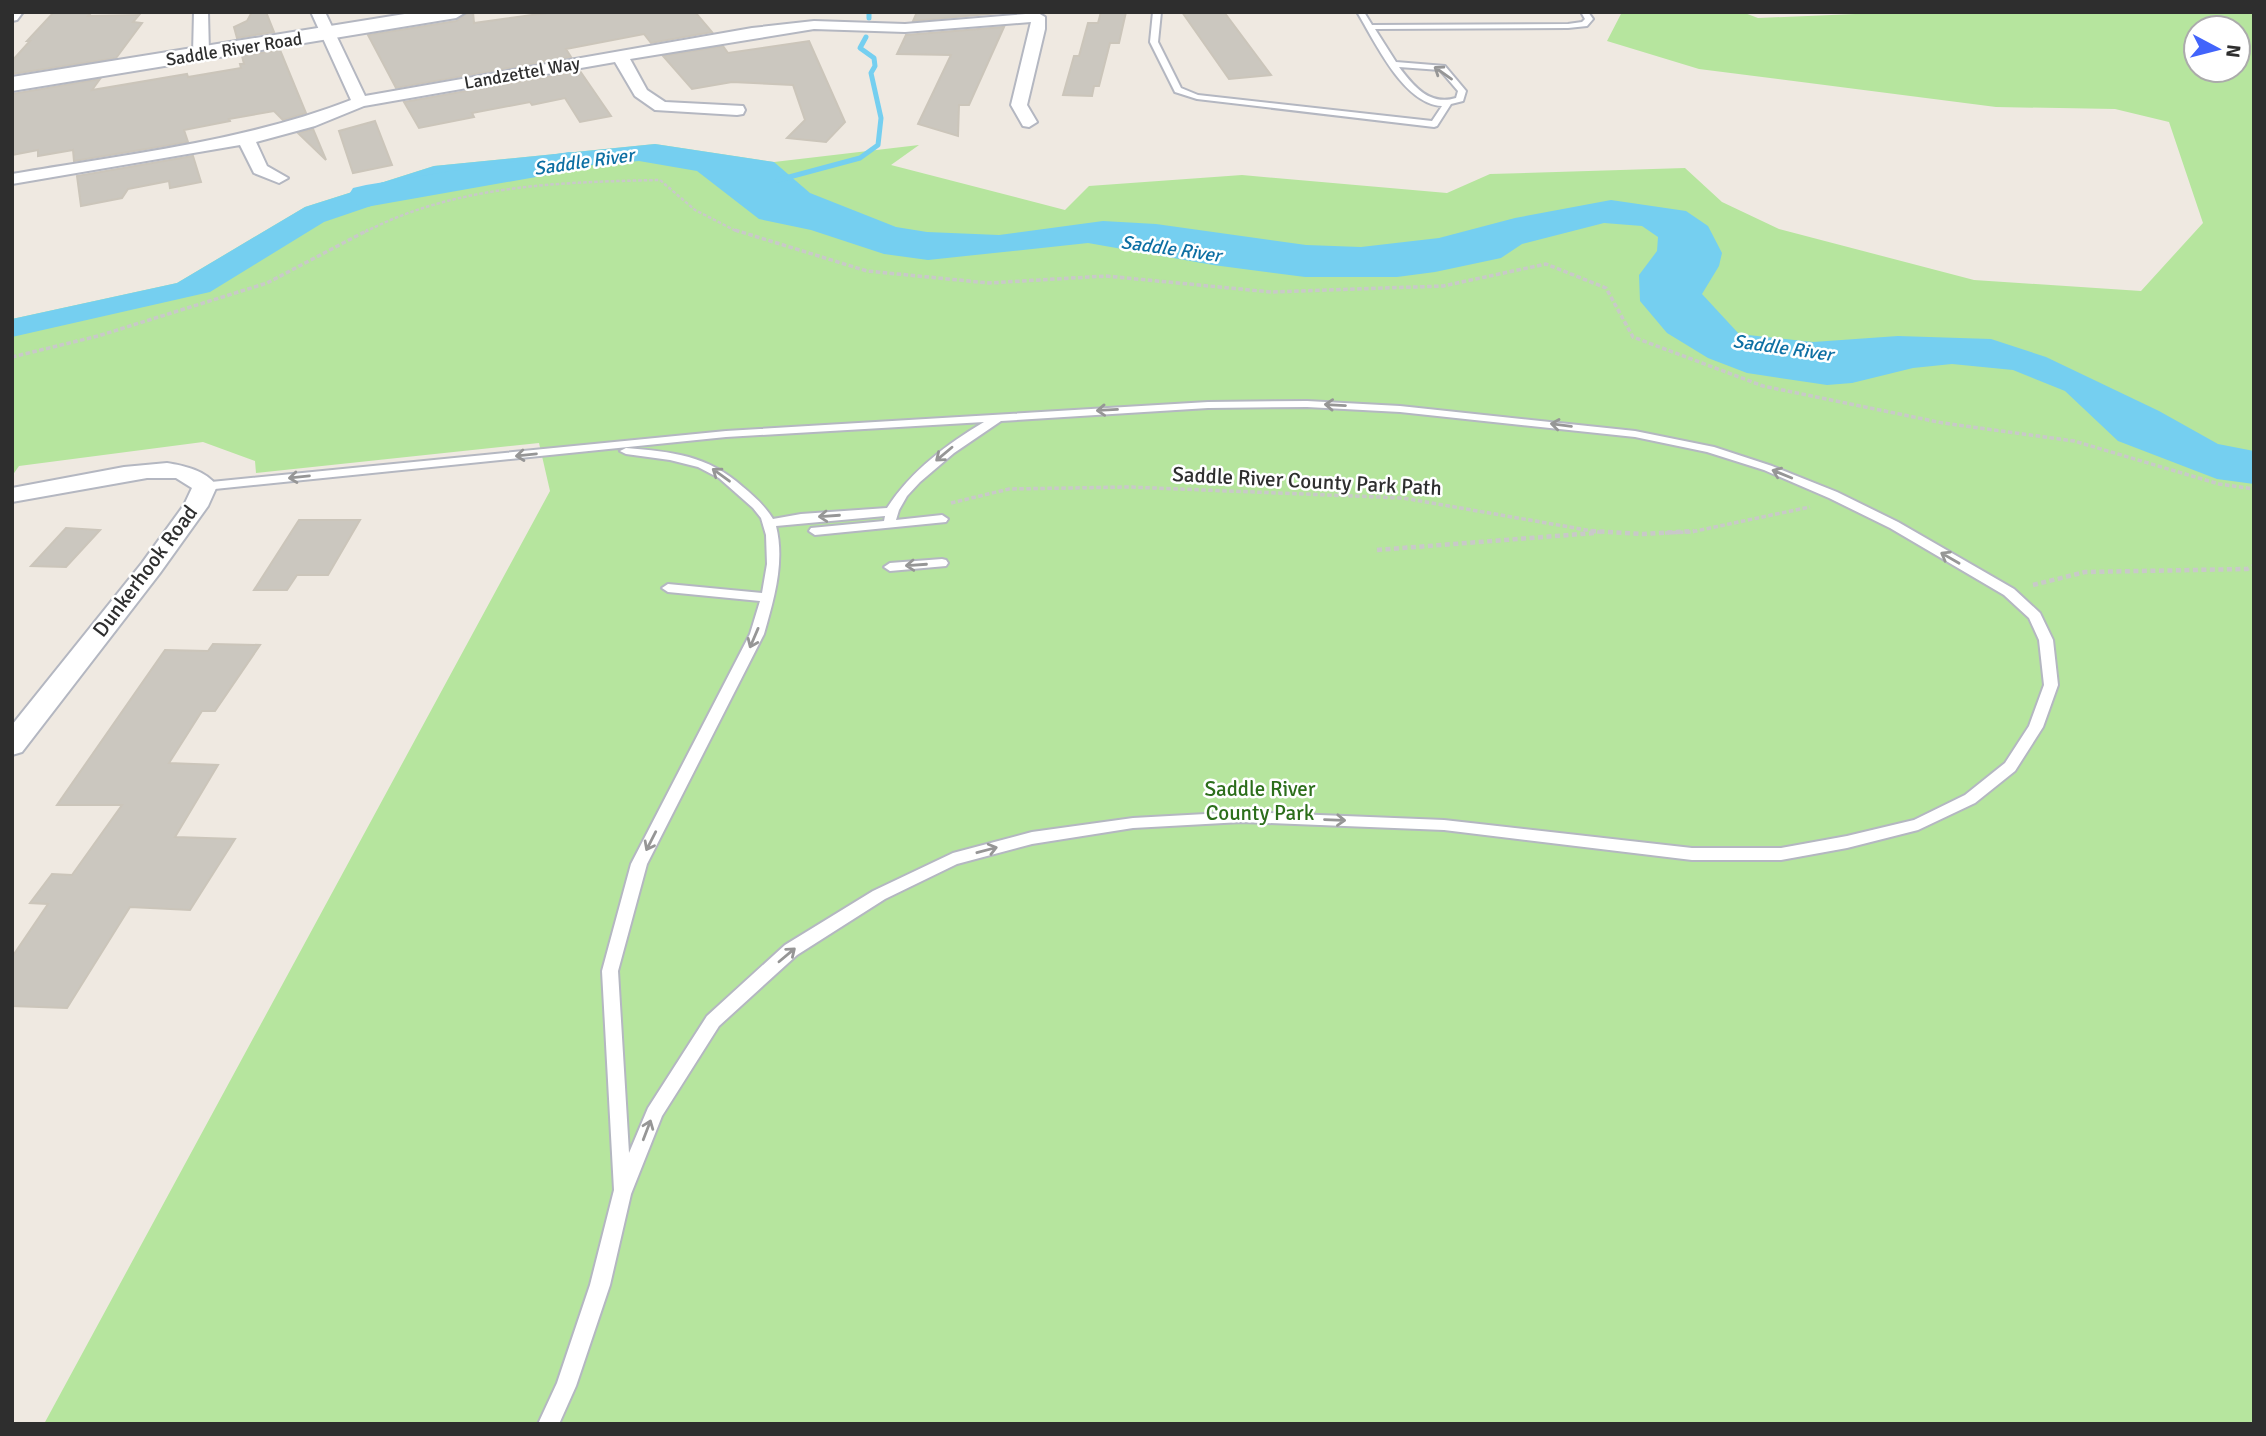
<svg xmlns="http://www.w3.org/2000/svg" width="2266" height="1436" font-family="Signika,sans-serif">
	<rect width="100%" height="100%" fill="#efe9e1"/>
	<!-- green -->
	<path fill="#b6e59e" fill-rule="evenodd" d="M1622 12H1742L1758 18 1903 12H2254V1424H44L550 491 539 443 256 473 255 461 203 442 19 466 12 476V319L177 283 305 207 434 166 655 144 774 162 919 145 891 165 1065 210 1089 186 1242 175 1447 193 1490 174 1685 168 1722 202 1779 229 1974 280 2141 291 2203 223 2169 122 2115 109 1996 107 1699 69 1607 41ZM2196 28H2238V70H2196Z"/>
	<!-- water -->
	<path fill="#75cff0" d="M655 144 774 162 810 193 896 227 927 232 999 235 1103 221 1156 224 1306 245 1361 247 1439 238 1515 218 1611 200 1686 211 1708 226 1722 253 1719 266 1702 294 1739 334 1813 342 1898 336 1991 339 2046 357 2159 411 2218 444 2254 451V484L2217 479 2118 441 2065 391 2013 370 1952 364 1913 368 1852 383 1827 385 1747 373 1708 358 1667 333 1640 301 1639 275 1657 251 1658 237 1642 226 1604 223 1522 244 1501 258 1435 272 1397 277H1305L1213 265 1088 243 928 260 884 254 811 230 759 219 697 171 639 161 492 174 468 173 324 222 210 292 12 337V319L177 283 305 207 434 166Z"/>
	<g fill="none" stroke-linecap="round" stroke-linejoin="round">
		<!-- stream -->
		<path stroke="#75cff0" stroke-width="5" d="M869 12V18
			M778 180 860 158 878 145 881 118 871 73 875 66 874 58 860 48 866 37"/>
		<!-- river -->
		<path fill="#75cff0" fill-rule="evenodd" d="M569 152 581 155 586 162 581 169 366 207 353 204 348 196 353 188 366 185Z"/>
	</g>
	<!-- building -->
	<path fill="#cbc7bf" stroke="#cbc5ba" stroke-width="2" d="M54 12H92L88 16 139 15 133 22 142 23 116 58 12 74V61L30 41H27Z
		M252 12H266L274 32 237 38 234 27 247 21Z
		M469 12H473L474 23 554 12H695L712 32 651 43 644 34 566 49 571 57 396 88 368 35 456 21Z
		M917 12H1009L913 21Z
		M1101 12H1126L1119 43H1110L1099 86H1094L1092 96 1063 95 1074 56H1079L1088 23H1098Z
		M1182 12H1224L1271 75 1229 79Z
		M1004 27 969 105H959L958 136 918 124 951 55 897 54 906 35Z
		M809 41 845 122 826 142 787 138 805 120 793 85 732 82 692 89 663 56 723 46 728 53Z
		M280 50 306 113 283 120 274 111 229 119 230 121 184 130 188 142 74 161 73 150 38 156V150L12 155V94L100 79 92 90 187 74 188 77 241 68 240 64H244L242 56Z
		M580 71 611 116 580 122 565 98 532 105 530 102 472 113 474 117 419 128 404 102Z
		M375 121 392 165 353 173 339 131Z
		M313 129 326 160 298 133Z
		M193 156 201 182 170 188 169 181 128 189 122 198 81 206 77 176Z
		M299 520H360L328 575H297L287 590H254Z
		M66 528 100 530 66 567 31 566Z
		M213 644 260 645 215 711H202L169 763 218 765 175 837 235 839 190 910 130 907 67 1008 12 1006V957L48 904 30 903 52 874 72 875 122 805H57L165 650 208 651Z"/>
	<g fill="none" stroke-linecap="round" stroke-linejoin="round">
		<!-- lane casing -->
		<g stroke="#b4b7c1" stroke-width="4">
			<path id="lane" d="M1153 12H1161L1158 42 1181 88 1198 95 1432 121 1442 106C1403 104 1375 41 1357 12H1364L1372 25 1568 24 1582 22 1585 19 1581 12H1588L1593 19 1587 26 1568 28 1375 29 1396 62 1445 66 1466 91 1463 101 1451 104 1437 126 1434 127 1197 99 1175 92 1150 42ZM1399 67 1440 70 1458 91 1456 98C1430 106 1414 87 1399 67Z
				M1307 401 1400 406 1635 431 1714 447 1772 466 1837 492 1898 522 2014 589 2040 613 2053 640 2058 685 2043 727 2015 771 1975 803 1918 830 1847 848 1781 860H1692L1444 830 1242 822 1133 828 1032 844 957 864 885 899 797 955 719 1026 662 1116 631 1194 610 1285 576 1386 559 1424H538L557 1383 590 1285 614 1190 602 971 631 864 750 634 760 601 668 592 662 588 668 584 762 593 767 564 766 535 761 518 753 508 719 478 698 467 670 460 626 454 620 451 626 448C673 452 707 455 743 487 755 497 765 506 773 519L801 514 887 508C911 471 947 444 984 422L726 437 205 490 199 486 201 483 726 431 1208 402ZM1307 407 1400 412 1635 437 1707 452 1764 470 1829 498 1890 528 2004 595 2029 618 2039 640 2044 685 2029 726 2005 763 1965 795 1914 820 1847 836 1781 848H1692L1444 820 1242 812 1133 818 1032 832 953 853 873 891 785 945 707 1016 648 1108 629 1153 618 971 647 864 764 634C774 599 785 562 776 526L885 516 884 521 811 528 809 531 815 535 946 522 948 519 942 515 896 520 899 510 907 496 920 482 954 453 1001 421 1208 408Z
				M942 559 946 560 948 563 946 566 890 571 884 567 890 563Z"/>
		</g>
		<!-- street casing -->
		<g stroke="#b4b7c1" stroke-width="4">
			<path id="street" d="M12 12H23L17 20 12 21Z
				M194 12H208L209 54 201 59 193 54Z
				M311 12H325L365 96 752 28 814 21 905 24 1038 13 1045 17V29L1027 105 1037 122 1029 127 1023 126 1011 105 1031 22 905 32 814 29 630 59 647 90 665 102 743 106 745 110 743 114 737 115 655 110 635 96 615 62 364 106 315 126 256 142 267 166 288 178 279 183 254 173 240 145 12 184V174C126 154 243 142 351 100Z
				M167 463C185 466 205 470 217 486L208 506 160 573 22 752 12 755V725L142 563 184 505 192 488 176 478H147L12 502V488L124 467Z"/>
		</g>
		<!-- secondary casing -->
		<g stroke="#b4b7c1" stroke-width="4">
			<path id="secondary" d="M417 12H466L456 18 12 91V77Z"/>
		</g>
		<!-- path-far2 -->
		<path stroke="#c9c9c9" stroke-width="2.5" stroke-dasharray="3.5 2" stroke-linecap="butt" d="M365 232C455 185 560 182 660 180L695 210 738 232"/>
		<!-- path-far1 -->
		<path stroke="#c9c9c9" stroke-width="3.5" stroke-dasharray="4.5 2.5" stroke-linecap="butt" d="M735 230 867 271 989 283 1106 276 1271 292 1443 286 1546 264 1606 288 1633 337 1763 386 1943 423 2074 441 2219 484 2254 489
			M12 357 98 336 267 283 368 230
			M951 503 1009 489 1129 487 1403 498 1604 533
			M1665 533 1691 532 1810 507"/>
		<!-- path -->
		<path stroke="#c9c9c9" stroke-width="4.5" stroke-dasharray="5 3.5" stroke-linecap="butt" d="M1591 531 1644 534 1694 531
			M1377 550 1594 533
			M2033 585 2085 572 2247 569 2254 566"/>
		<!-- lane -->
		<use href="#lane" fill="#fff" fill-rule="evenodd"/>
		<!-- street -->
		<use href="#street" fill="#fff" fill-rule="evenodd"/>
		<!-- secondary -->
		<use href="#secondary" fill="#fff" fill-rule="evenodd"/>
	</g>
	<!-- one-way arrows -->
	<defs><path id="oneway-shaft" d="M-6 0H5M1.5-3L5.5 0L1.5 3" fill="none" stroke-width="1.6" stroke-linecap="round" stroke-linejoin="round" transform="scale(1.75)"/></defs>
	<g stroke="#969696">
		<use href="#oneway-shaft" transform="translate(1443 73) rotate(-145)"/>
		<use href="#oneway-shaft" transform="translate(1335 405) rotate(-177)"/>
		<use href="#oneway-shaft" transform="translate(1107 410) rotate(177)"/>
		<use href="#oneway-shaft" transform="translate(1561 425) rotate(-173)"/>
		<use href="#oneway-shaft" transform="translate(944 454) rotate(140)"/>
		<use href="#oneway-shaft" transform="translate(526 455) rotate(174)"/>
		<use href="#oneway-shaft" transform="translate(1782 474) rotate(-158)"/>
		<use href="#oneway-shaft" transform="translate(721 475) rotate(-144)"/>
		<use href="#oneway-shaft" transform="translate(299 477) rotate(174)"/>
		<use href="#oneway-shaft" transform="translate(829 516) rotate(176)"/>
		<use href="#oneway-shaft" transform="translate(1950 558) rotate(-150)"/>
		<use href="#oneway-shaft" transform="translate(916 565) rotate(176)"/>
		<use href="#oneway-shaft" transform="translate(754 638) rotate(113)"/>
		<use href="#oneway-shaft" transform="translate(1335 820) rotate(2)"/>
		<use href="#oneway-shaft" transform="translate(651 841) rotate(117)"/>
		<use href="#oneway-shaft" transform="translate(987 850) rotate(-15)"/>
		<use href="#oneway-shaft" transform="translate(787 955) rotate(-40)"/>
		<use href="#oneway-shaft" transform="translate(647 1130) rotate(-69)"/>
	</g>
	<g text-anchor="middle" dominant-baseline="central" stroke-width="5" stroke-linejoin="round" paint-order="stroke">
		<!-- far-street labels -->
		<g font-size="18" fill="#2e2e2e" stroke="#fff">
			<text transform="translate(234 49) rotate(-9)">Saddle River Road</text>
			<text transform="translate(522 73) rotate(-10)">Landzettel Way</text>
		</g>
		<!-- far-water labels -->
		<g font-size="19" font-style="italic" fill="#0d6fa3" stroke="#fff">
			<text transform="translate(584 162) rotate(-8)">Saddle River</text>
			<text transform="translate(1171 249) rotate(8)">Saddle River</text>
			<text transform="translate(1783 348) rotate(8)">Saddle River</text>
		</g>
		<!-- street labels -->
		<g font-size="21" fill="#2e2e2e" stroke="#fff">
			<text transform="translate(1307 481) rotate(3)">Saddle River County Park Path</text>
			<text transform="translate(145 571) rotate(-53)">Dunkerhook Road</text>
		</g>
		<!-- park labels -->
		<g font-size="21" fill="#2c6e1b" stroke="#fff">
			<text x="1260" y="789">Saddle River<tspan x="1260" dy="24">County Park</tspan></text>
		</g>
	</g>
	<!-- border -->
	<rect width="2266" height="1436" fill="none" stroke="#2e2e2e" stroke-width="28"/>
	<!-- north arrow -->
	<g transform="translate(2217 49) rotate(97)"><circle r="33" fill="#ffffff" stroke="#ababab" stroke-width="2"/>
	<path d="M0-5L12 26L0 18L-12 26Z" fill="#4264fb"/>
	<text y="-10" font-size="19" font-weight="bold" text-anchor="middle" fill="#2e2e2e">N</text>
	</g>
</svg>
